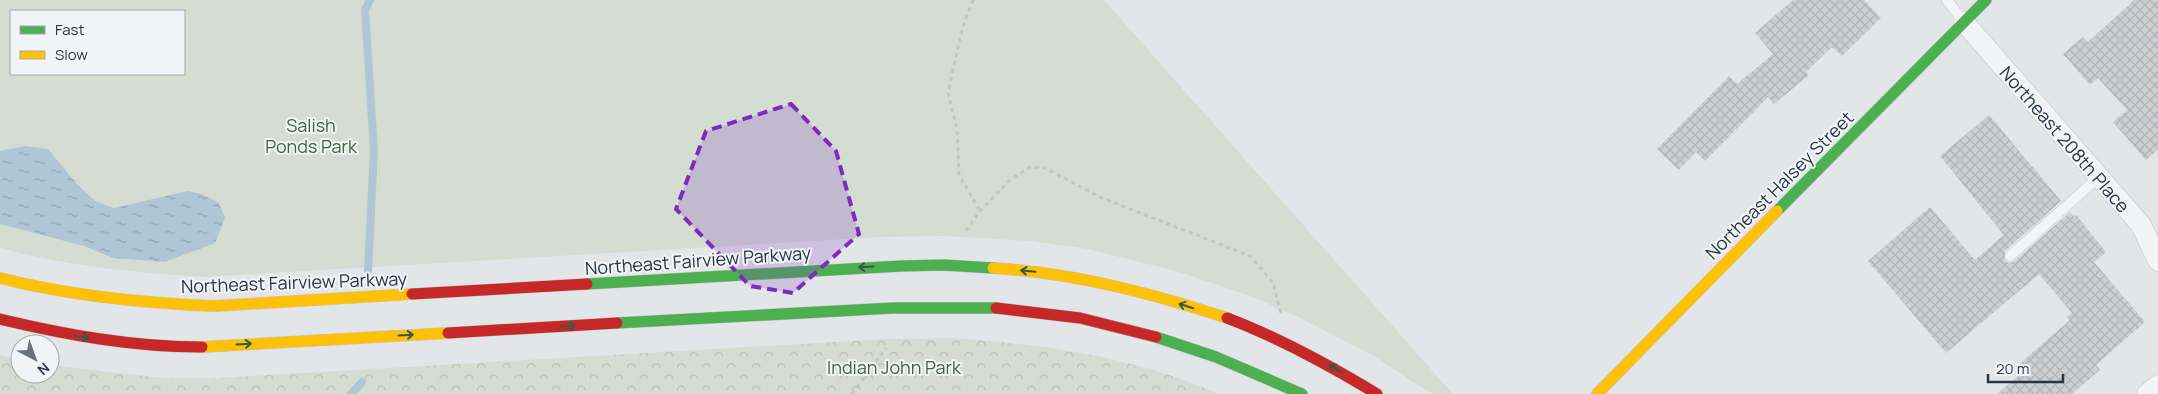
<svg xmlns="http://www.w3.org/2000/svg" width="2158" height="394" font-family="Manrope,sans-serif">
	<defs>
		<pattern id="forest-crowns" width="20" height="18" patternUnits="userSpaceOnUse" patternTransform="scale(1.25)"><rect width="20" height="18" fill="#d5ddd3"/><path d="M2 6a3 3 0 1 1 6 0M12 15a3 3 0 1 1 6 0" fill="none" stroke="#b7beb6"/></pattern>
		<pattern id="water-ripples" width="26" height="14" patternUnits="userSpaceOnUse" patternTransform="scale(1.25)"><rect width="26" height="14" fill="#afc6d6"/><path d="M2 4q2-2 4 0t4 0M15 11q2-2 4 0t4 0" fill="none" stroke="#8ea2af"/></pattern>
		<pattern id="building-cross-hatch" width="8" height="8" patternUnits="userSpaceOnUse" patternTransform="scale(1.25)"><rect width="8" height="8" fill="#cccfd2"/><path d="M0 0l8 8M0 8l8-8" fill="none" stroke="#afb2b6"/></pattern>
	</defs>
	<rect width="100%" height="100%" fill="#e3e6e9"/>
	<!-- forest -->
	<path fill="url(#forest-crowns)" d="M954 338C1044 344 1136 357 1219 394H0V355L20 360V374H50V365L162 378H216L886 339Z"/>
	<!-- park -->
	<path fill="#d5ddd3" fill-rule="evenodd" d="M0 0H1104L1453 394H1432L1370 354 1296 316 1250 296 1176 271 1087 249 1031 241 943 236 882 237 203 277C133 273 67 266 0 248ZM11 11H184V74H11Z"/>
	<!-- water -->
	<path fill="url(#water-ripples)" d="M25 146 48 149 77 184 95 201 114 208 188 191 204 195 219 203 225 218 215 243 165 262 113 258 84 246 0 224V151Z"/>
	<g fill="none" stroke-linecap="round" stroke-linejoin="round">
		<!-- stream -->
		<path stroke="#afc6d6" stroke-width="8" d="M368 270 374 151 365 10 370 0
			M351 394 362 382"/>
	</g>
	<!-- building -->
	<path fill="url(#building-cross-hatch)" d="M1793 0H1864L1881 18 1842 56 1832 47 1806 72 1809 75 1774 104 1768 97 1705 161 1696 152 1679 170 1657 149 1729 76 1737 84 1773 54 1755 33Z
		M2134 0H2158V150L2146 160 2113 122 2127 110 2098 78 2090 85 2063 54 2083 37 2088 42Z
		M1989 115 2061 201 2005 251V260L2008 263 2015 261 2070 212 2074 217 2076 215 2106 252 2094 262 2145 322 2096 365 2100 370 2072 394H1997L2021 373 2016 367 2070 320 2067 317 2072 313 2039 274 1946 353 1868 261 1930 207 1975 260 2004 235 1940 156Z"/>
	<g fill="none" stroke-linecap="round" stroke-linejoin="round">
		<!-- lane casing -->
		<g stroke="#c1c4c7" stroke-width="11">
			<path id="lane" d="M1947 0 1963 21
				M2010 256 2099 177"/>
		</g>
		<!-- street casing -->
		<g stroke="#c1c4c7" stroke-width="21">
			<path id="street" d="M1964 22 2141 225 2158 261
				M2147 394 2158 385"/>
		</g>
		<!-- fast casing -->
		<g stroke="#c1c4c7" stroke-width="12">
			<path id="fast" d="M1777 211 1986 0
				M587 284 901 266 944 265 993 268
				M617 323 893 308H996
				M1156 337 1216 357 1302 394"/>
		</g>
		<!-- slow casing -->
		<g stroke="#c1c4c7" stroke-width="12">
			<path id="slow" d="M993 268C1074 273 1151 293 1227 318
				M0 278C71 296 142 303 215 306L412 294
				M202 347 448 333
				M1597 394 1777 211"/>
		</g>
		<!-- jam casing -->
		<g stroke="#c1c4c7" stroke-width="12">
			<path id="jam" d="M412 294 587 284
				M996 308 1080 318 1156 337
				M1227 318C1280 338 1329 365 1377 394
				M0 319C67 335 133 347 202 347
				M448 333 617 323"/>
		</g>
		<!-- path -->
		<path stroke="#c1c5c9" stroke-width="3" stroke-dasharray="4 4" stroke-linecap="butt" d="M973 0 962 29 948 93 957 129 959 175 980 211
			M966 231 980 211 1010 180 1030 167 1045 168 1102 198 1250 256 1273 283 1281 313
			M852 394 886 348"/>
		<!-- lane -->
		<use href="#lane" stroke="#f3f4f5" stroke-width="10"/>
		<!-- street -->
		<use href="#street" stroke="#f3f4f5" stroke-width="20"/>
		<!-- fast -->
		<use href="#fast" stroke="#4caf50" stroke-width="11"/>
		<!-- slow -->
		<use href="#slow" stroke="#ffc107" stroke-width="11"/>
		<!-- jam -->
		<use href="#jam" stroke="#c62828" stroke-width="11"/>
	</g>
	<!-- one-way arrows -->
	<defs><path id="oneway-shaft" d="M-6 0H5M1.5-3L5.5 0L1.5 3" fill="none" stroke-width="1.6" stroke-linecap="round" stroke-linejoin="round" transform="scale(1.25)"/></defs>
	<g stroke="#335a48">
		<use href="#oneway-shaft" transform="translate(866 267) rotate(177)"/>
		<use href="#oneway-shaft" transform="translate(1028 271) rotate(-175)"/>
		<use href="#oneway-shaft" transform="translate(1186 306) rotate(-162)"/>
		<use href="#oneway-shaft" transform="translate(568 326) rotate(-3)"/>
		<use href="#oneway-shaft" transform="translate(406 335) rotate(-3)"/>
		<use href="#oneway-shaft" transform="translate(82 337) rotate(9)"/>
		<use href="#oneway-shaft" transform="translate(244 344) rotate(-3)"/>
		<use href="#oneway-shaft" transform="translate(1336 369) rotate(-150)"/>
	</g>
	<!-- marked area -->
	<path fill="#7b2cbf" fill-opacity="0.2" stroke="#7b2cbf" stroke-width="4" stroke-dasharray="10 6" stroke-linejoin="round" d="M791 104 836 151 859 234 793 293 750 286 676 209 706 131Z"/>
	<g text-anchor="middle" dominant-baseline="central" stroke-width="4" stroke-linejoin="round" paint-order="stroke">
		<!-- park labels -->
		<g font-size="18" fill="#416233" stroke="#f1f5f8">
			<text x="311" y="125">Salish<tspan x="311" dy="21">Ponds Park</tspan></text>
			<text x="894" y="367">Indian John Park</text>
		</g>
		<!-- street labels -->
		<g font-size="18" fill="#283545" stroke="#f1f5f8">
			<text transform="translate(2065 139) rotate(49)">Northeast 208th Place</text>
			<text transform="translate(1779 185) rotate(-45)">Northeast Halsey Street</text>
			<text transform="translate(698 260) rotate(-4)">Northeast Fairview Parkway</text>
			<text transform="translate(294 282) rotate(-2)">Northeast Fairview Parkway</text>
		</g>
	</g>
	<!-- legend -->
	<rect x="10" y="10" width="175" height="65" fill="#f1f5f8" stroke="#a1a8b0"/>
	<rect x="20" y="26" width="25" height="8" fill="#4caf50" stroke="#a1a8b0"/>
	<text x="55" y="35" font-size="15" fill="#283545">Fast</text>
	<rect x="20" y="51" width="25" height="8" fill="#ffc107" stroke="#a1a8b0"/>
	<text x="55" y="60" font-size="15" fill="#283545">Slow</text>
	<!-- north arrow -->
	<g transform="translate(35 359) rotate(139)"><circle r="24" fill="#f1f5f8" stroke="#a1a8b0"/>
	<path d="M0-4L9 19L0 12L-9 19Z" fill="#69737e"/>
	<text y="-8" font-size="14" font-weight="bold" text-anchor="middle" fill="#283545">N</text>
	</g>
	<!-- scale -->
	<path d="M1988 374v8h75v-8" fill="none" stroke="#283545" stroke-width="2.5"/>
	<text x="1996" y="374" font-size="15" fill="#283545" stroke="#f1f5f8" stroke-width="4" paint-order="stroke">20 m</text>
</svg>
